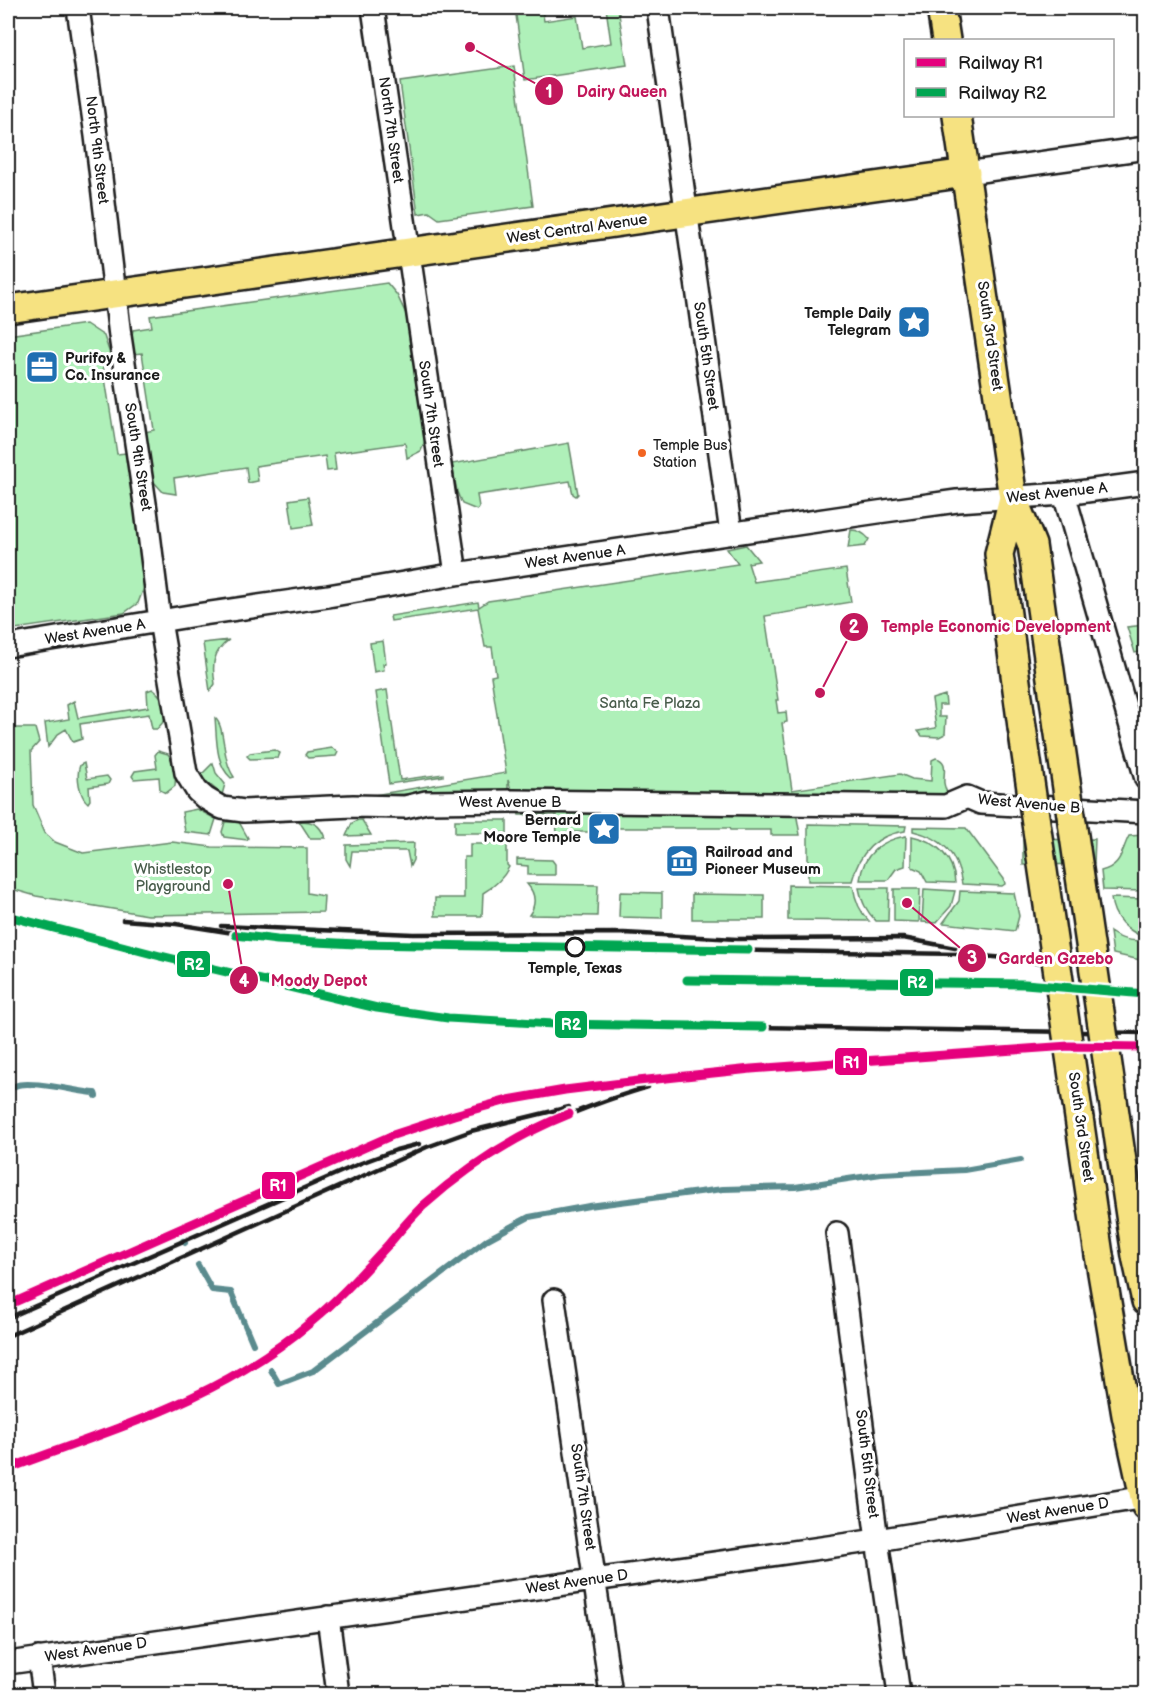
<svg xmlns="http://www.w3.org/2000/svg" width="1153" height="1702" font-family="'Balsamiq Sans',sans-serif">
	<rect width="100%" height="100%" fill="#fff"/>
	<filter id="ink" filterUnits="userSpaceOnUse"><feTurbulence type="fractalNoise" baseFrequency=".0167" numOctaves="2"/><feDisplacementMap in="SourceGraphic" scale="12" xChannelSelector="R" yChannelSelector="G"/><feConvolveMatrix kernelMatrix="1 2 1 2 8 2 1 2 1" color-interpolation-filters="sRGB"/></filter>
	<g filter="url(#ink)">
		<!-- green -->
		<path fill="#aff0b9" stroke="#66866a" stroke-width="1.5" d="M515 8H540L542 9 544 21 577 16 582 48 611 43 606 8H618L627 65 525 80Z
			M514 66 533 206 439 219 429 212 418 214 400 82Z
			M387 283 397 295 406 314 425 441 421 451 407 458 405 443 334 453 336 470 327 471 325 456 256 466 258 481 248 483 246 467 174 478 176 494 163 492 153 481 145 432 154 430 142 353 133 354 131 339 133 330 152 327 150 316Z
			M86 324 104 336 111 357 102 359 117 454 126 453 145 585 138 603 124 613 8 630V335Z
			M569 443 578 494 576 496 573 494 570 481 477 495 479 507 477 510 462 504 457 492 452 464Z
			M308 497 313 525 293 528 289 500Z
			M851 530C859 530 864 533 869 539L865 546 848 548Z
			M746 545 759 561 748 563 754 582 846 569 851 602 765 616 778 700H776L778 713 786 712 787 722 782 723 792 790 900 774 912 779 931 781 932 760 936 758C949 761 943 773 944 783 945 789 947 793 949 797L793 795 800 835H771V830H730L729 828H601V832H565L557 835 556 815H519L508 780V791L374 795 506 773 491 676 496 675 492 647H485L478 608 391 621 390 616 478 602 479 607 488 601 738 564 727 549Z
			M1145 625V651L1135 653 1127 627Z
			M229 640C212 652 212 666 215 684L210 691 203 643Z
			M383 641 386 663 383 664 384 670 374 672 370 643Z
			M152 689C164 696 166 708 165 720L157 729H152L149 714 80 724 82 739 73 742 66 729 58 734 48 747 45 723 69 719 67 705 74 701 78 718 148 707 147 691Z
			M387 690 400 780 443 774V776L389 784 376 692Z
			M945 695 946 705H939V717H946L945 734 939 737 922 736 918 731 936 728 932 699Z
			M215 718C226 727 221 758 234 777L231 778C215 764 217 738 215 718Z
			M8 728H35L39 742 31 751 33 805 45 833 55 842 83 853 172 842 212 847 307 848V893L324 896 323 912 148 915 36 896 8 888Z
			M332 748 338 752 336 756 308 758 305 755 307 752Z
			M274 750 280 753 278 758 250 759 247 756 250 753Z
			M158 751 168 754C175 763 176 776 175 786L166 793 160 790 159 777 134 779 132 776 135 771 157 768 155 755Z
			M84 763 87 779 107 776 110 780 108 784 89 787 90 800 88 803C79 796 76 775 80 765Z
			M213 763 216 773 225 784 222 795 200 776Z
			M197 809 216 819 211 835 185 832 182 812Z
			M358 820H362L371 835 346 836 352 823Z
			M455 820H507V833H455Z
			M299 821C313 821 320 824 325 838H310Z
			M225 822H239L248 838 247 840 224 837 222 832Z
			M808 824 906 826 905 831C876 835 859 853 852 881H808Z
			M913 827 966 828 1004 879 1005 884 1002 886 962 884C957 853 943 838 913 831Z
			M1145 835V891L1103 890 1101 871C1122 866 1121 851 1129 836Z
			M906 836 905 866 896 869 888 880H860C863 854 881 840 906 836Z
			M912 836C936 841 954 857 955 883L927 882 921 871 912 867Z
			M1095 839 1094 864 1023 865V840Z
			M414 843 413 860 410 866 407 851H352L350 866 346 859V845Z
			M470 844H507V865L509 867C503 879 495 886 483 893L482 916H435V898H464V857H470Z
			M517 859 552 860 555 864V875H528V866L517 865Z
			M527 884 598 885 597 916 529 915C536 905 536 894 527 884Z
			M788 885 853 886C855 900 859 911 869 921L788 920Z
			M859 888H889L888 921H876C866 911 862 902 859 888Z
			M894 889H920L919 922 894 921Z
			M924 889 955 891 951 906 936 923 922 922Z
			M960 891 1014 893 1019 916 1015 931 943 923 959 901Z
			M620 892 662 893V918L619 917Z
			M692 894 764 895V919H692Z
			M1111 898 1145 899V938C1127 930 1113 919 1111 898Z
			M1110 932C1121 940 1132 942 1145 940V961L1113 954Z"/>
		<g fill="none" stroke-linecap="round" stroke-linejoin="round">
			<!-- stream -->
			<path stroke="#5a8b8e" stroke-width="6" d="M8 1092C10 1090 12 1087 15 1086 28 1079 78 1092 95 1093L96 1096
				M183 1241 185 1243
				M198 1265 212 1290 231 1292 253 1344
				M271 1370 279 1384 313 1371 488 1239 529 1217 589 1206 723 1189 795 1187 881 1174 964 1170 1021 1160"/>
			<!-- minor casing -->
			<g stroke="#1c1c1c" stroke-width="26">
				<path id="minor" d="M78 8 96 136 120 336 146 510 160 621 186 773 197 791 205 798 222 808 244 811 353 806 405 807 426 802 513 801 946 806 967 797 981 803 1146 812
					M373 8 456 574
					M658 8 731 533
					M966 173 1146 148
					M1064 494 1146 779
					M8 646 196 615 328 596 456 574 878 512 957 501 1064 494 1146 483
					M837 1233 877 1540 899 1694
					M554 1300 611 1694
					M328 1617 338 1694
					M39 1658 44 1694
					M8 1663 877 1540 1146 1497"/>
			</g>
			<!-- major casing -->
			<g stroke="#1c1c1c" stroke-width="32">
				<path id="major" d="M941 8 946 40
					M957 116 1013 498 1032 545 1058 727
					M8 309 966 173
					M1013 498 999 554 1022 727
					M1099 1255 1126 1415 1146 1506
					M1136 1256 1146 1301"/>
			</g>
			<!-- minor -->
			<use href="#minor" stroke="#fff" stroke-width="21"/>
			<!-- major -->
			<use href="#major" stroke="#f6e281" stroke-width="27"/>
			<!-- rail -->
			<path stroke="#1c1c1c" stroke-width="4.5" d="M8 916 160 956 377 1008 448 1018 554 1024 1146 1033
				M123 920 176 924 277 940 356 944 958 954 1018 959
				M221 926 413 934 624 933 737 939 903 938 955 948
				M1011 958 1037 963
				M8 1305 393 1135 454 1115 508 1100 565 1090 638 1081 751 1069 1069 1046 1146 1047
				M8 1318 361 1163 396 1150 419 1144
				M8 1336 427 1147 471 1131 569 1107
				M15 1466C103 1433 194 1406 272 1352 309 1327 342 1294 373 1261 390 1244 405 1224 422 1207 430 1199 441 1192 450 1185 513 1135 572 1110 648 1087"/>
			<!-- major-bridge casing -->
			<g stroke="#1c1c1c" stroke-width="32" stroke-linecap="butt">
				<path id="major-bridge" d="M1022 727 1099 1255
					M1058 727 1136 1256"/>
			</g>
			<!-- major-bridge -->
			<use href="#major-bridge" stroke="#f6e281" stroke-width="27"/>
			<!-- rail-1 casing -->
			<g stroke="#fff" stroke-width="14">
				<path id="rail-1" d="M8 1305 393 1135 454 1115 508 1100 565 1090 638 1081 751 1069 1069 1046 1146 1047
					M15 1466C122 1426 221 1398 311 1322 338 1300 363 1272 387 1246 399 1232 411 1217 424 1205 466 1168 516 1135 569 1114"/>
			</g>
			<!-- rail-2 casing -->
			<g stroke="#fff" stroke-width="14">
				<path id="rail-2" d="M8 916 160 956 377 1008 448 1018 554 1024 763 1027
					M236 935 277 940 356 944 748 950
					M687 980 1025 984 1146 994"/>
			</g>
			<!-- rail-1 -->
			<use href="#rail-1" stroke="#e5007d" stroke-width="9"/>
			<!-- rail-2 -->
			<use href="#rail-2" stroke="#00a651" stroke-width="9"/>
		</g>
	</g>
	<!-- icons -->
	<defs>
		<g id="sight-square" transform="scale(1.725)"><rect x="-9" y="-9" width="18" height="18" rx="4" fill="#1f6fb2" stroke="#fff"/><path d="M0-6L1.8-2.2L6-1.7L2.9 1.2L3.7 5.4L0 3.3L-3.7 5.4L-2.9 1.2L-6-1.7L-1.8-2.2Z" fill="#fff"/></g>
		<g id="office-square" transform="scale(1.725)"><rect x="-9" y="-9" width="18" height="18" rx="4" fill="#1f6fb2" stroke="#fff"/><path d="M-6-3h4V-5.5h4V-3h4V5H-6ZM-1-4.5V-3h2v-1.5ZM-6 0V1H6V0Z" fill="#fff"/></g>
		<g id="museum-square" transform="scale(1.725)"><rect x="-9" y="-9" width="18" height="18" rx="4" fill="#1f6fb2" stroke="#fff"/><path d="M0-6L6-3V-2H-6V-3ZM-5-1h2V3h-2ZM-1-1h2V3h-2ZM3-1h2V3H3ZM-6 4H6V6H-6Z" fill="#fff"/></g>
	</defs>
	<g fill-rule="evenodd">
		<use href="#sight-square" x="914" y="322"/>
		<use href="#office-square" x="42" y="367"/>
		<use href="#sight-square" x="604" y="829"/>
		<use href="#museum-square" x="682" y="861"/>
	</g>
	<!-- markers -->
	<circle fill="#f26522" stroke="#fff" stroke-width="2" cx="642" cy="453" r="5"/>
	<circle fill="#fff" stroke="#1c1c1c" stroke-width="3" cx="575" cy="947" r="9"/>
	<g text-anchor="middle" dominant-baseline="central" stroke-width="6" stroke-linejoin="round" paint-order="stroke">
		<!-- bus labels -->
		<g font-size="14" fill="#1c1c1c" stroke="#fff" text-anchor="start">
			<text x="653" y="445">Temple Bus<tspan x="653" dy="17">Station</tspan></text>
		</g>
		<!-- street labels -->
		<g font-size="15" fill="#1c1c1c" stroke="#fff">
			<text transform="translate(391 130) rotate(82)">North 7th Street</text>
			<text transform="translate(97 150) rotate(83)">North 9th Street</text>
			<text transform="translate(577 229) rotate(-8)">West Central Avenue</text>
			<text transform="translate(990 336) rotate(82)">South 3rd Street</text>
			<text transform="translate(706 356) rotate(82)">South 5th Street</text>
			<text transform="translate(431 414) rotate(82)">South 7th Street</text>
			<text transform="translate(138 457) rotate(81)">South 9th Street</text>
			<text transform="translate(1057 493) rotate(-6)">West Avenue A</text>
			<text transform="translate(575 557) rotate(-8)">West Avenue A</text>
			<text transform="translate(95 632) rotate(-9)">West Avenue A</text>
			<text x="510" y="802">West Avenue B</text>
			<text transform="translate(1029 804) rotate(5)">West Avenue B</text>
			<text transform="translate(1081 1127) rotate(82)">South 3rd Street</text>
			<text transform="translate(867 1464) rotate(83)">South 5th Street</text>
			<text transform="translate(583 1497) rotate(82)">South 7th Street</text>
			<text transform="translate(1058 1511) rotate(-9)">West Avenue D</text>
			<text transform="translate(577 1582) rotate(-8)">West Avenue D</text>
			<text transform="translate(96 1650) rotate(-8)">West Avenue D</text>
		</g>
		<!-- poi labels -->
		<g font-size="15" font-weight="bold" fill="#1c1c1c" stroke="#fff" text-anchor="end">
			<text x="891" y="313">Temple Daily<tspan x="891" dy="17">Telegram</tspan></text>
			<text x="65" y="358" text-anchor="start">Purifoy &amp;<tspan x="65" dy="17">Co. Insurance</tspan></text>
			<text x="581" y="820">Bernard<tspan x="581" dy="17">Moore Temple</tspan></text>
			<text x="705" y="852" text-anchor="start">Railroad and<tspan x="705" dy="17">Pioneer Museum</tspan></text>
		</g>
		<!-- park labels -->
		<g font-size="15" fill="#485c4b" stroke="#fff">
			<text x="650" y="703">Santa Fe Plaza</text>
			<text x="173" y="869">Whistlestop<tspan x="173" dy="17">Playground</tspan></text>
		</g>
		<!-- stop labels -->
		<g font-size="15" font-weight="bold" fill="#1c1c1c" stroke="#fff">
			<text x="575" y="968">Temple, Texas</text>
		</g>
	</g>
	<!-- callouts -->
	<path fill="none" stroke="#c2185b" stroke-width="2" d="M470 47L549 91M820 693L854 627M907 903L972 958M228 884L244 980"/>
	<g fill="#c2185b" stroke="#fff" stroke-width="2">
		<circle cx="470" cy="47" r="6"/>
		<circle cx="820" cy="693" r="6"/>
		<circle cx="907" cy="903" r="6"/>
		<circle cx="228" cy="884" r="6"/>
		<circle cx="549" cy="91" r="15"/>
		<circle cx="854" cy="627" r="15"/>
		<circle cx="972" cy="958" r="15"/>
		<circle cx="244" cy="980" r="15"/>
	</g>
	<g font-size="18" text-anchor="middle" font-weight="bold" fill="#fff">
		<text x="549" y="98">1</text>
		<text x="854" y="633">2</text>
		<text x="972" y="964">3</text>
		<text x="244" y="987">4</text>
	</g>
	<g font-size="16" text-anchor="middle" font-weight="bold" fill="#c2185b" stroke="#fff" stroke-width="6" stroke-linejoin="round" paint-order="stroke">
		<text x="622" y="97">Dairy Queen</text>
		<text x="996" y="632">Temple Economic Development</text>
		<text x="1056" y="964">Garden Gazebo</text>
		<text x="319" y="986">Moody Depot</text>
	</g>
	<g stroke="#fff" stroke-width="2">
		<rect x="176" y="950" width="35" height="28" rx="6" fill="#00a651"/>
		<rect x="899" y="968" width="35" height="29" rx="6" fill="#00a651"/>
		<rect x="554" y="1010" width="34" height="29" rx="6" fill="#00a651"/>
		<rect x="834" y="1047" width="34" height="29" rx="6" fill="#e5007d"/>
		<rect x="261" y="1171" width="35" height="29" rx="6" fill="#e5007d"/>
	</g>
	<g font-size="16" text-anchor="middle" font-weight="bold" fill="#fff">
		<text x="194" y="970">R2</text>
		<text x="917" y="988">R2</text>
		<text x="571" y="1030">R2</text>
		<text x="851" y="1068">R1</text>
		<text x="278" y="1191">R1</text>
	</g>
	<!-- margin -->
	<rect width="1153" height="1702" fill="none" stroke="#fff" stroke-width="30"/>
	<rect x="15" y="15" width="1123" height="1672" fill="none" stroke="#1c1c1c" stroke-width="2" filter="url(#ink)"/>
	<!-- legend -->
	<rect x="904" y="39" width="210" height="78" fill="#ffffff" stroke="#a4a4a4" stroke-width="1.5"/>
	<rect x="916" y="58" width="30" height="9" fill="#e5007d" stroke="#a4a4a4" stroke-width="1.5"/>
	<text x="958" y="69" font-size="18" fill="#1c1c1c">Railway R1</text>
	<rect x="916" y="88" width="30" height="9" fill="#00a651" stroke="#a4a4a4" stroke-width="1.5"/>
	<text x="958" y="99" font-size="18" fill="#1c1c1c">Railway R2</text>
</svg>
